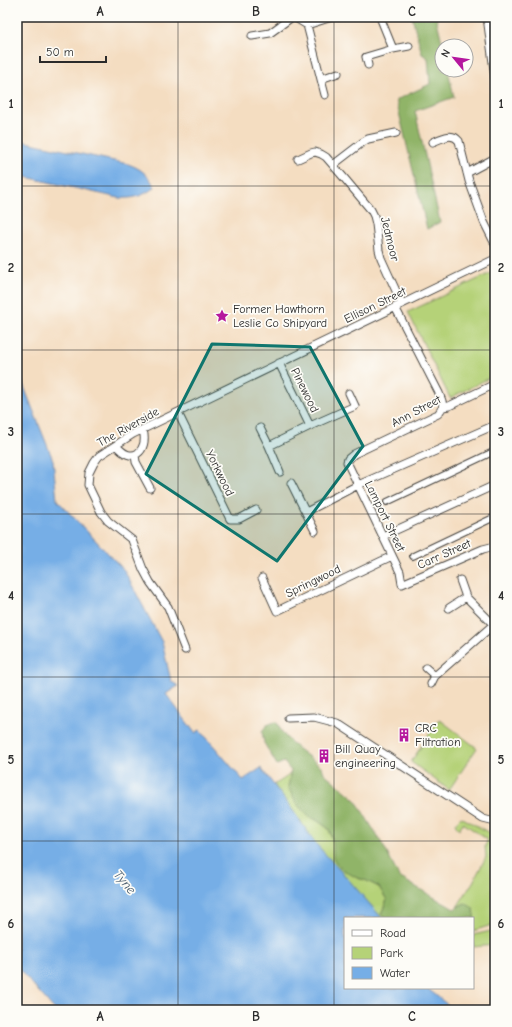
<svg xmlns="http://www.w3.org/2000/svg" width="512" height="1027" font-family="'Comic Neue',sans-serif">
	<rect width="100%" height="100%" fill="#fdfcf7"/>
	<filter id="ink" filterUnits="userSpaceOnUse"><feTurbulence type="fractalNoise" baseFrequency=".025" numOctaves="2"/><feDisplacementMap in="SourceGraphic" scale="8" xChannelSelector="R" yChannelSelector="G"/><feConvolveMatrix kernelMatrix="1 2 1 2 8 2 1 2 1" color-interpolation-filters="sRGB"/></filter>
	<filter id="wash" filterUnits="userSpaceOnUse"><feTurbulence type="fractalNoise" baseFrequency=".012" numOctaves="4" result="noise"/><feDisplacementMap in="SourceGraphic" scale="16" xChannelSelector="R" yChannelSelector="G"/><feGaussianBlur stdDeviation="0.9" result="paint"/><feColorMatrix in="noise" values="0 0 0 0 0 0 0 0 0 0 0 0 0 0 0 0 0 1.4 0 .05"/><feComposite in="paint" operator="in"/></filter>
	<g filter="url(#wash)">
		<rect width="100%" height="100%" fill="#f4ddc1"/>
		<!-- green -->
		<path fill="#b5d278" stroke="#707e52" d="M491 273 495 283V375L450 398 408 312Z
			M439 719 477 748 449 790 411 762Z
			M292 771 288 787 307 815 318 821 329 829 333 842 357 878 365 880 379 887 387 900 381 914 385 918H382L316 844 291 808 274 785 288 776Z
			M461 817 495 836V924L473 931V923L475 921 465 903 457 907 473 882 486 857 485 846 488 840 463 823 459 829 456 826 455 823Z
			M495 930V945L473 947V935Z"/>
		<!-- forest -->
		<path fill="#90b468" stroke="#5e704a" d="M412 17H436L443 46H442V70H448L454 97 415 111 440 222 427 229 396 100 430 84 428 58 422 54Z
			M275 722 279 725 280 729 285 736 297 748 322 767 324 773 355 799 384 847 399 877 454 909 465 903 473 908 475 921 473 923V918H385L381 914 387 900 379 887 365 880 357 878 340 868 333 858V842L329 829 318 821 307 815 296 803 288 787 291 771 284 762 277 765 264 743 262 731 267 725Z"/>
		<!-- water -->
		<path fill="#76aee6" stroke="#506c88" d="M17 140 128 164C142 169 147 174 155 187 143 196 134 199 119 198L17 175Z
			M17 363 24 387 53 460 57 500 124 570 162 642 171 681 178 686 166 694 195 733 200 730 243 780 261 768 291 808 316 844 347 878 382 918H345V988H427L454 1010H55L17 967Z"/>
	</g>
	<g filter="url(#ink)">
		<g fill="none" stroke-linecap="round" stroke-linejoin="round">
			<!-- pedestrian casing -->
			<g stroke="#494642" stroke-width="8">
				<path id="pedestrian" d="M387 502 495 451
					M413 556 495 517"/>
			</g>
			<!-- minor casing -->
			<g stroke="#494642" stroke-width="9">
				<path id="minor" d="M294 17 307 25 332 17
					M487 17 495 78
					M307 25 325 95
					M252 36 270 33 292 17
					M393 49 409 46
					M368 65 366 57 393 49 380 17
					M321 79 338 73
					M433 142C442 138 452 132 459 141L469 181 484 222 495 244
					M298 159 311 153 315 152 321 154 326 157 345 179 371 210 374 216 376 224 379 250 381 258 402 304
					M333 165 363 142 368 139 396 133
					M467 173 495 158
					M395 307 439 393 442 401 443 407
					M279 363 310 426 269 446 280 472
					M443 407 438 414 354 454 348 459 347 462 400 572 402 584 483 549 495 546
					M443 407 449 406 495 384
					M178 413 230 519H239L256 510
					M310 426 355 406 349 393
					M260 428 269 446
					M116 445C132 466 149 451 143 430
					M135 455 136 462 150 488
					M291 483 315 531
					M306 512 358 485 495 425
					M383 536 495 485
					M262 578 277 611 392 556
					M460 580 466 597 495 626
					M449 608 466 597
					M185 650 168 607 150 582 143 569 132 540 108 521 101 512 88 485 89 473 94 463 99 456 133 434 495 259
					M426 668 435 676
					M431 684 435 676 493 625
					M288 718 314 717 337 723 483 819 495 822"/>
			</g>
			<!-- pedestrian -->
			<use href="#pedestrian" stroke="#fff" stroke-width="5.5"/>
			<!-- minor -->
			<use href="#minor" stroke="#fff" stroke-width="7"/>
		</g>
	</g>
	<!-- marked area -->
	<path fill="#0f766e" fill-opacity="0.2" stroke="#0f766e" stroke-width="3" stroke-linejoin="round" d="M212 344 310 347 363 446 277 561 146 474Z"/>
	<!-- grid -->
	<path fill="none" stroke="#2b2b2b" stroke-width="1" stroke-opacity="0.55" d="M178 17V1010M334 17V1010M17 186H495M17 350H495M17 514H495M17 677H495M17 841H495"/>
	<!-- icons -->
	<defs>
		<g id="sight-bare" transform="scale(1.08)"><path d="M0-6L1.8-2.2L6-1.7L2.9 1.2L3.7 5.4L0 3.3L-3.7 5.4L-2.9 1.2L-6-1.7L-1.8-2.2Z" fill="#b5179e" stroke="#fdfcf7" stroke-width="2.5" paint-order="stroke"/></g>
		<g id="building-bare" transform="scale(1.08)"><path d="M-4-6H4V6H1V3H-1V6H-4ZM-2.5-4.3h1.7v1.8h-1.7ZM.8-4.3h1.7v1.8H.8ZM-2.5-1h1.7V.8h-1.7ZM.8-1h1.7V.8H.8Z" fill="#b5179e" stroke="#fdfcf7" stroke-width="2.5" paint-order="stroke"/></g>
	</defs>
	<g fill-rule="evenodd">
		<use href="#sight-bare" x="222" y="316"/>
		<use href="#building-bare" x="404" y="735"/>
		<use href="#building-bare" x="324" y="756"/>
	</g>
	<g text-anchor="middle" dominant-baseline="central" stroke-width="3.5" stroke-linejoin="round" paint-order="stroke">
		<!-- street labels -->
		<g font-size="12" fill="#2b2b2b" stroke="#fdfcf7">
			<text transform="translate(390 239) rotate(76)">Jedmoor</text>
			<text transform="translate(375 305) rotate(-26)">Ellison Street</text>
			<text transform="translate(305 390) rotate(64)">Pinewood</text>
			<text transform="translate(416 411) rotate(-28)">Ann Street</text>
			<text transform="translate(128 427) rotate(-29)">The Riverside</text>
			<text transform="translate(220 473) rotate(64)">Yorkwood</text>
			<text transform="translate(385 516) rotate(64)">Lamport Street</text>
			<text transform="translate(444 554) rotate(-24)">Carr Street</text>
			<text transform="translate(313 581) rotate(-26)">Springwood</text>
		</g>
		<!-- poi labels -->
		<g font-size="12" fill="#2b2b2b" stroke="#fdfcf7" text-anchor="start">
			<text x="233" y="309">Former Hawthorn<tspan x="233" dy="14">Leslie Co Shipyard</tspan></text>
			<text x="415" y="728">CRC<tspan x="415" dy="14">Filtration</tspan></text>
			<text x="335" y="749">Bill Quay<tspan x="335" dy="14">engineering</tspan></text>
		</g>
		<!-- water labels -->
		<g font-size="13" font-style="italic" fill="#45596c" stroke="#fdfcf7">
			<text transform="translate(125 882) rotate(50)">Tyne</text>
		</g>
	</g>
	<!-- margin -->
	<rect width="512" height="1027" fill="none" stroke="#fdfcf7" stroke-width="44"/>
	<!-- legend -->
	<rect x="344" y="917" width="130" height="72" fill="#fdfcf7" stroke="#a9a8a5"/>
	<rect x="352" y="930" width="20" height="6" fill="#ffffff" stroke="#a9a8a5"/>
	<text x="380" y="937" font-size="12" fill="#2b2b2b">Road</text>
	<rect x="352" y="947" width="20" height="12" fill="#b5d278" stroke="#a9a8a5"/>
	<text x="380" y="957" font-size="12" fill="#2b2b2b">Park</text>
	<rect x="352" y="967" width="20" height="12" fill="#76aee6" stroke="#a9a8a5"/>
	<text x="380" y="977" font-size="12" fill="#2b2b2b">Water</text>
	<!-- north arrow -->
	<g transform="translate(454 58) rotate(299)"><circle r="19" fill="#fdfcf7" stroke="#a9a8a5"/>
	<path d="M0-3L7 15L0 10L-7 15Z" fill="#b5179e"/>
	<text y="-6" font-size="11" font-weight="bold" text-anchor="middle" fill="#2b2b2b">N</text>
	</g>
	<!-- scale -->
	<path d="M40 56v6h66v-6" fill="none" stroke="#2b2b2b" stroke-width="2"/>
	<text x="46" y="56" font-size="12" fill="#2b2b2b" stroke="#fdfcf7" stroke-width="3" paint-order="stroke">50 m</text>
	<rect x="22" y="22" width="468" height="983" fill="none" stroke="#2b2b2b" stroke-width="1.5"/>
	<g font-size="13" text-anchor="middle" font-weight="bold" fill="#2b2b2b">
		<text x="100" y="16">A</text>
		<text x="256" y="16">B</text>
		<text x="412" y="16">C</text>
		<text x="11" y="108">1</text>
		<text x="501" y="108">1</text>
		<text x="11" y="272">2</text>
		<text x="501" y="272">2</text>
		<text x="11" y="436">3</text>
		<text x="501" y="436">3</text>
		<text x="11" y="600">4</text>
		<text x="501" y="600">4</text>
		<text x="11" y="764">5</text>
		<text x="501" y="764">5</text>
		<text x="11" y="928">6</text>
		<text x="501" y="928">6</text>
		<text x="100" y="1021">A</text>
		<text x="256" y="1021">B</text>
		<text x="412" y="1021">C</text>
	</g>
</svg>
